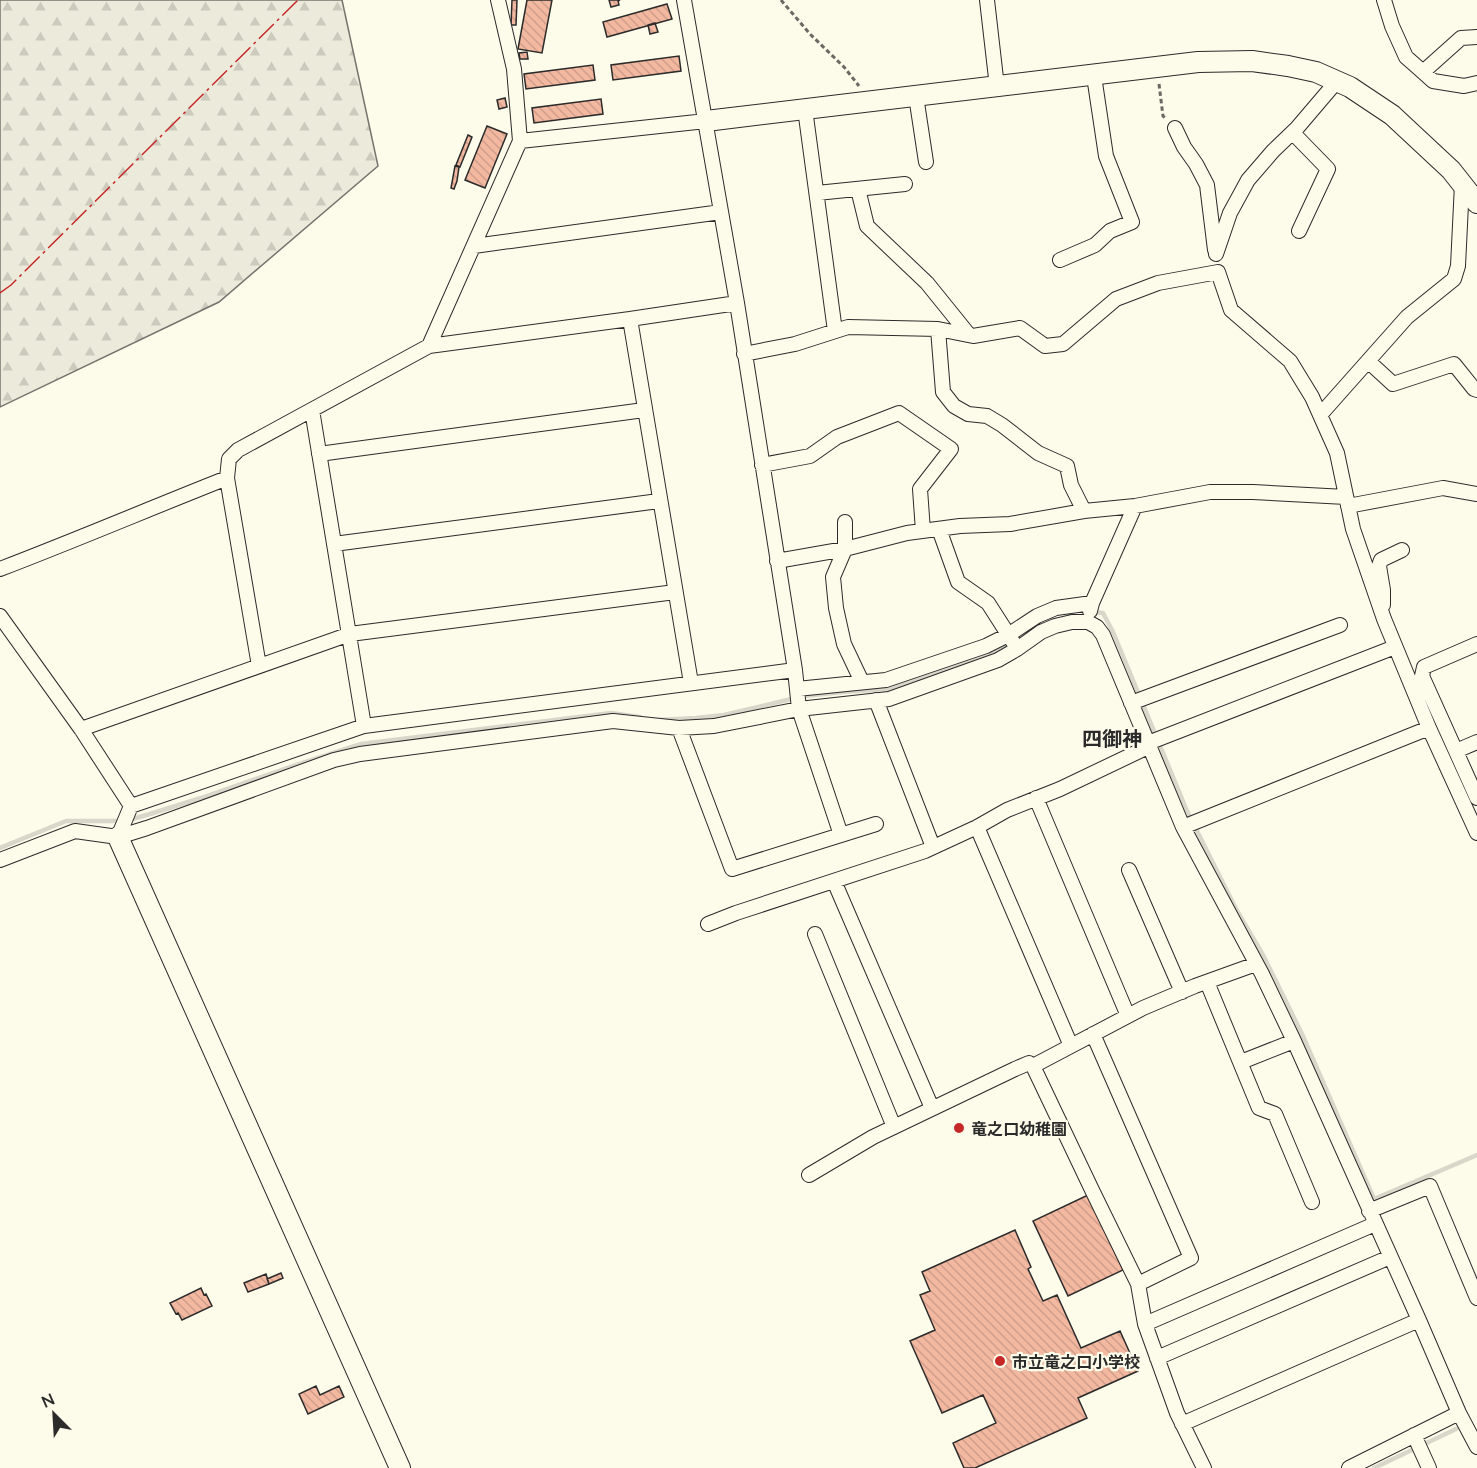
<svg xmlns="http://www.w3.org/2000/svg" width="1477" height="1468" font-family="Lato,'Noto Sans JP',sans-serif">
	<defs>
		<pattern id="forest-firs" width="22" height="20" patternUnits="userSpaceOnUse" patternTransform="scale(1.5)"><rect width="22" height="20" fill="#ecebdb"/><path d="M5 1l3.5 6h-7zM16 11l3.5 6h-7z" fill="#cbcabc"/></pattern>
		<pattern id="building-back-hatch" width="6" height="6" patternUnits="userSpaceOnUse" patternTransform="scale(1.5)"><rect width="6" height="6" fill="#f2b8a0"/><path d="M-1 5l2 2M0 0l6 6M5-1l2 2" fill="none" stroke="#d09e8a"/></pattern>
	</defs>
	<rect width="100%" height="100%" fill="#fdfbea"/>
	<!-- forest -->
	<path fill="url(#forest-firs)" stroke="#74746e" stroke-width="1.5" d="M0 0H342L378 166 219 302 0 407Z"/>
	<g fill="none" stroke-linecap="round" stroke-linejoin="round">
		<!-- stream -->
		<path stroke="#d8d7c9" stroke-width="4.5" d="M1093 612 1103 613 1113 632 1187 811 1236 909 1263 955 1302 1034 1374 1199 1477 1155
			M658 720 696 718 724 715 804 696 843 692 888 689 935 672 980 658 1018 638 1034 625
			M0 848 66 821H125L150 814 201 798 290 767 361 744 611 713 640 717
			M1374 1468 1456 1429"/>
	</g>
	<!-- building -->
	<path fill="url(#building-back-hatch)" stroke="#2b2b2b" stroke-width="1.5" d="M512 0H517L516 25H511Z
		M527 0H552L542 53 518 49Z
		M609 0H620L618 1 619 5 611 7Z
		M667 4 672 19 607 37 603 22Z
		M655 23 658 32 650 34 648 25Z
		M527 52 528 59H520L519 53Z
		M679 56 681 71 613 80 611 65Z
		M593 65 595 80 526 89 524 74Z
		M505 98 507 107 499 109 497 100Z
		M601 99 603 114 534 123 532 108Z
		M487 126 507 134 485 188 465 180Z
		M468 135 472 137 460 167 456 165Z
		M455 166 459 167 457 181 454 189 451 188Z
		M1088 1195 1123 1270 1068 1296 1033 1221Z
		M1015 1230 1031 1267 1028 1269 1043 1301 1057 1295 1081 1348 1120 1331 1138 1371 1078 1398 1087 1418 975 1468H964L953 1443 996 1423 983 1395 942 1413 910 1341 935 1330 920 1295 930 1291 922 1272Z
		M281 1273 283 1278 269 1284 267 1279Z
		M266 1274 269 1284 248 1292 244 1283Z
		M201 1288 204 1295 206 1294 212 1306 182 1320 178 1313 176 1314 170 1303Z
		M316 1386 320 1395 339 1386 344 1397 308 1414 299 1394Z"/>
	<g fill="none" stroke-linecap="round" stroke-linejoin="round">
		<!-- street casing -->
		<g stroke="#2b2b2b" stroke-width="16">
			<path id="street" d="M684 0 737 303 795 670 799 709 841 835
				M987 0 997 87
				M1384 0 1392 26 1406 57 1423 72 1433 81 1464 86 1477 83
				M1423 72 1461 38 1477 37
				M916 96 926 162
				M805 109 835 331
				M1175 128 1184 147 1196 164 1207 185 1215 250
				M1293 133 1328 169 1299 231
				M520 141 706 121
				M858 189 867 226 927 283 969 335
				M817 193 905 184
				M474 246 721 212
				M1216 254 1230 213 1248 180 1273 151 1297 128 1337 81
				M1060 260 1095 245 1110 231 1132 222 1106 156 1094 76
				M630 319 691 683
				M938 329 943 392 954 406 968 414 987 416 1002 425 1038 453 1067 466 1071 485 1084 511
				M429 346 520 141 514 69 498 0
				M744 354 795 344 848 327 938 329 973 336 1020 328 1045 346 1063 344 1116 299 1158 283 1218 272 1231 310 1290 361 1312 397 1337 453 1353 529 1384 619 1429 728 1477 833
				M1368 361 1393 384 1454 364 1474 389 1477 390
				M312 410 364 726
				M1320 415 1407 317 1454 279 1458 266 1462 184
				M319 454 644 410
				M762 465 810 456 837 437 899 413 951 449 920 489 923 531
				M227 478 259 666
				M1348 506 1443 488 1477 494
				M845 522V549L833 577 836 608 844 644 862 682
				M939 529 958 582 988 603 1013 642
				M334 544 659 501
				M777 561 845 549 907 533 960 526 1010 524 1084 511 1135 506 1210 492H1253L1346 497
				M0 569C76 540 151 508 227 478L229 459 238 450 429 346 630 319 737 303
				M1383 605V590L1379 566 1381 560 1402 550
				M1090 611 1092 603 1135 506
				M0 616 81 729 131 806 118 837
				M1477 644 1424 667 1422 676 1477 798
				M797 689 886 680 986 646 1008 635 1037 616 1056 608 1092 603
				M876 700 933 847
				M1131 703 1340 625
				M679 728 732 869 876 824
				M81 729 350 634 675 592
				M1148 743 1395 647
				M1456 751 1477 742
				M1036 798 1128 1016
				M131 806 364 726 795 670
				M977 827 1071 1046
				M1183 827 1429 728
				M0 860 75 831 118 837 147 828 334 760 360 754 613 721 679 728 714 726 799 709 889 699 998 660 1017 649 1041 632 1055 626 1072 622H1088L1097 627 1103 635 1183 827 1262 974 1294 1041 1419 1320 1459 1413 1477 1447
				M1129 870 1182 992
				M834 881 932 1108
				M708 924 736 913 925 851 977 827 1007 810 1060 789 1150 746
				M815 934 894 1127
				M1207 982 1259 1108 1275 1114 1312 1202
				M1093 1034 1191 1258 1138 1284
				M1241 1062 1294 1041
				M809 1175 873 1137 1015 1069 1029 1063 1033 1066
				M1369 1211 1430 1186 1477 1298
				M1145 1324 1375 1224
				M1157 1358 1390 1257
				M1182 1424 1419 1320
				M1414 1435 1429 1468
				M1204 1468 1177 1413 1145 1324 1138 1284 1092 1190 1033 1066 1143 1008 1195 986 1256 964
				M1349 1468 1459 1413"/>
		</g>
		<!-- secondary casing -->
		<g stroke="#2b2b2b" stroke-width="22">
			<path id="secondary" d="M706 121 1198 62 1252 61 1288 66 1316 72 1350 87 1392 115 1451 170 1477 203
				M118 837 400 1468"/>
		</g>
		<!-- path -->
		<path stroke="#6a6964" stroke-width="3" stroke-dasharray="4.5 3" stroke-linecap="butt" d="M781 0 810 34 844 67 859 86
			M1159 84 1163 116 1165 118"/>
		<!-- street -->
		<use href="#street" stroke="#fdfbea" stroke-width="14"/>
		<!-- secondary -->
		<use href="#secondary" stroke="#fdfbea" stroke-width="20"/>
		<!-- power -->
		<path stroke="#c62828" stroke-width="1.5" stroke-dasharray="21 4.5 3 4.5" stroke-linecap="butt" d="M0 293 11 285 298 0"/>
	</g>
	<!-- markers -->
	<g fill="#c62828" stroke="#fdfbea" stroke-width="2">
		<circle cx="959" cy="1128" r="6"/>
		<circle cx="1000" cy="1361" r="6"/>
	</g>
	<g text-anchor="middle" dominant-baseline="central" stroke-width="4.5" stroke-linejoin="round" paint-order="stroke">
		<!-- poi labels -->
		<g font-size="16" font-weight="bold" fill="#2b2b2b" stroke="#fdfbea" text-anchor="start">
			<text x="971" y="1128">竜之口幼稚園</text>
			<text x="1012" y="1361">市立竜之口小学校</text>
		</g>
		<!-- quarter labels -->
		<g font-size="20" font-weight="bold" fill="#2b2b2b" stroke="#fdfbea">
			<text x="1112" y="738">四御神</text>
		</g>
	</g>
	<!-- north arrow -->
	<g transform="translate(54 1414) rotate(336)" stroke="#fdfbea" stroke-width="4.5" paint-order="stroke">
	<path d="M0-4.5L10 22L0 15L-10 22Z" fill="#2b2b2b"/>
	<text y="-9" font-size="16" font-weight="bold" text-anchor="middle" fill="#2b2b2b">N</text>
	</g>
</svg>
